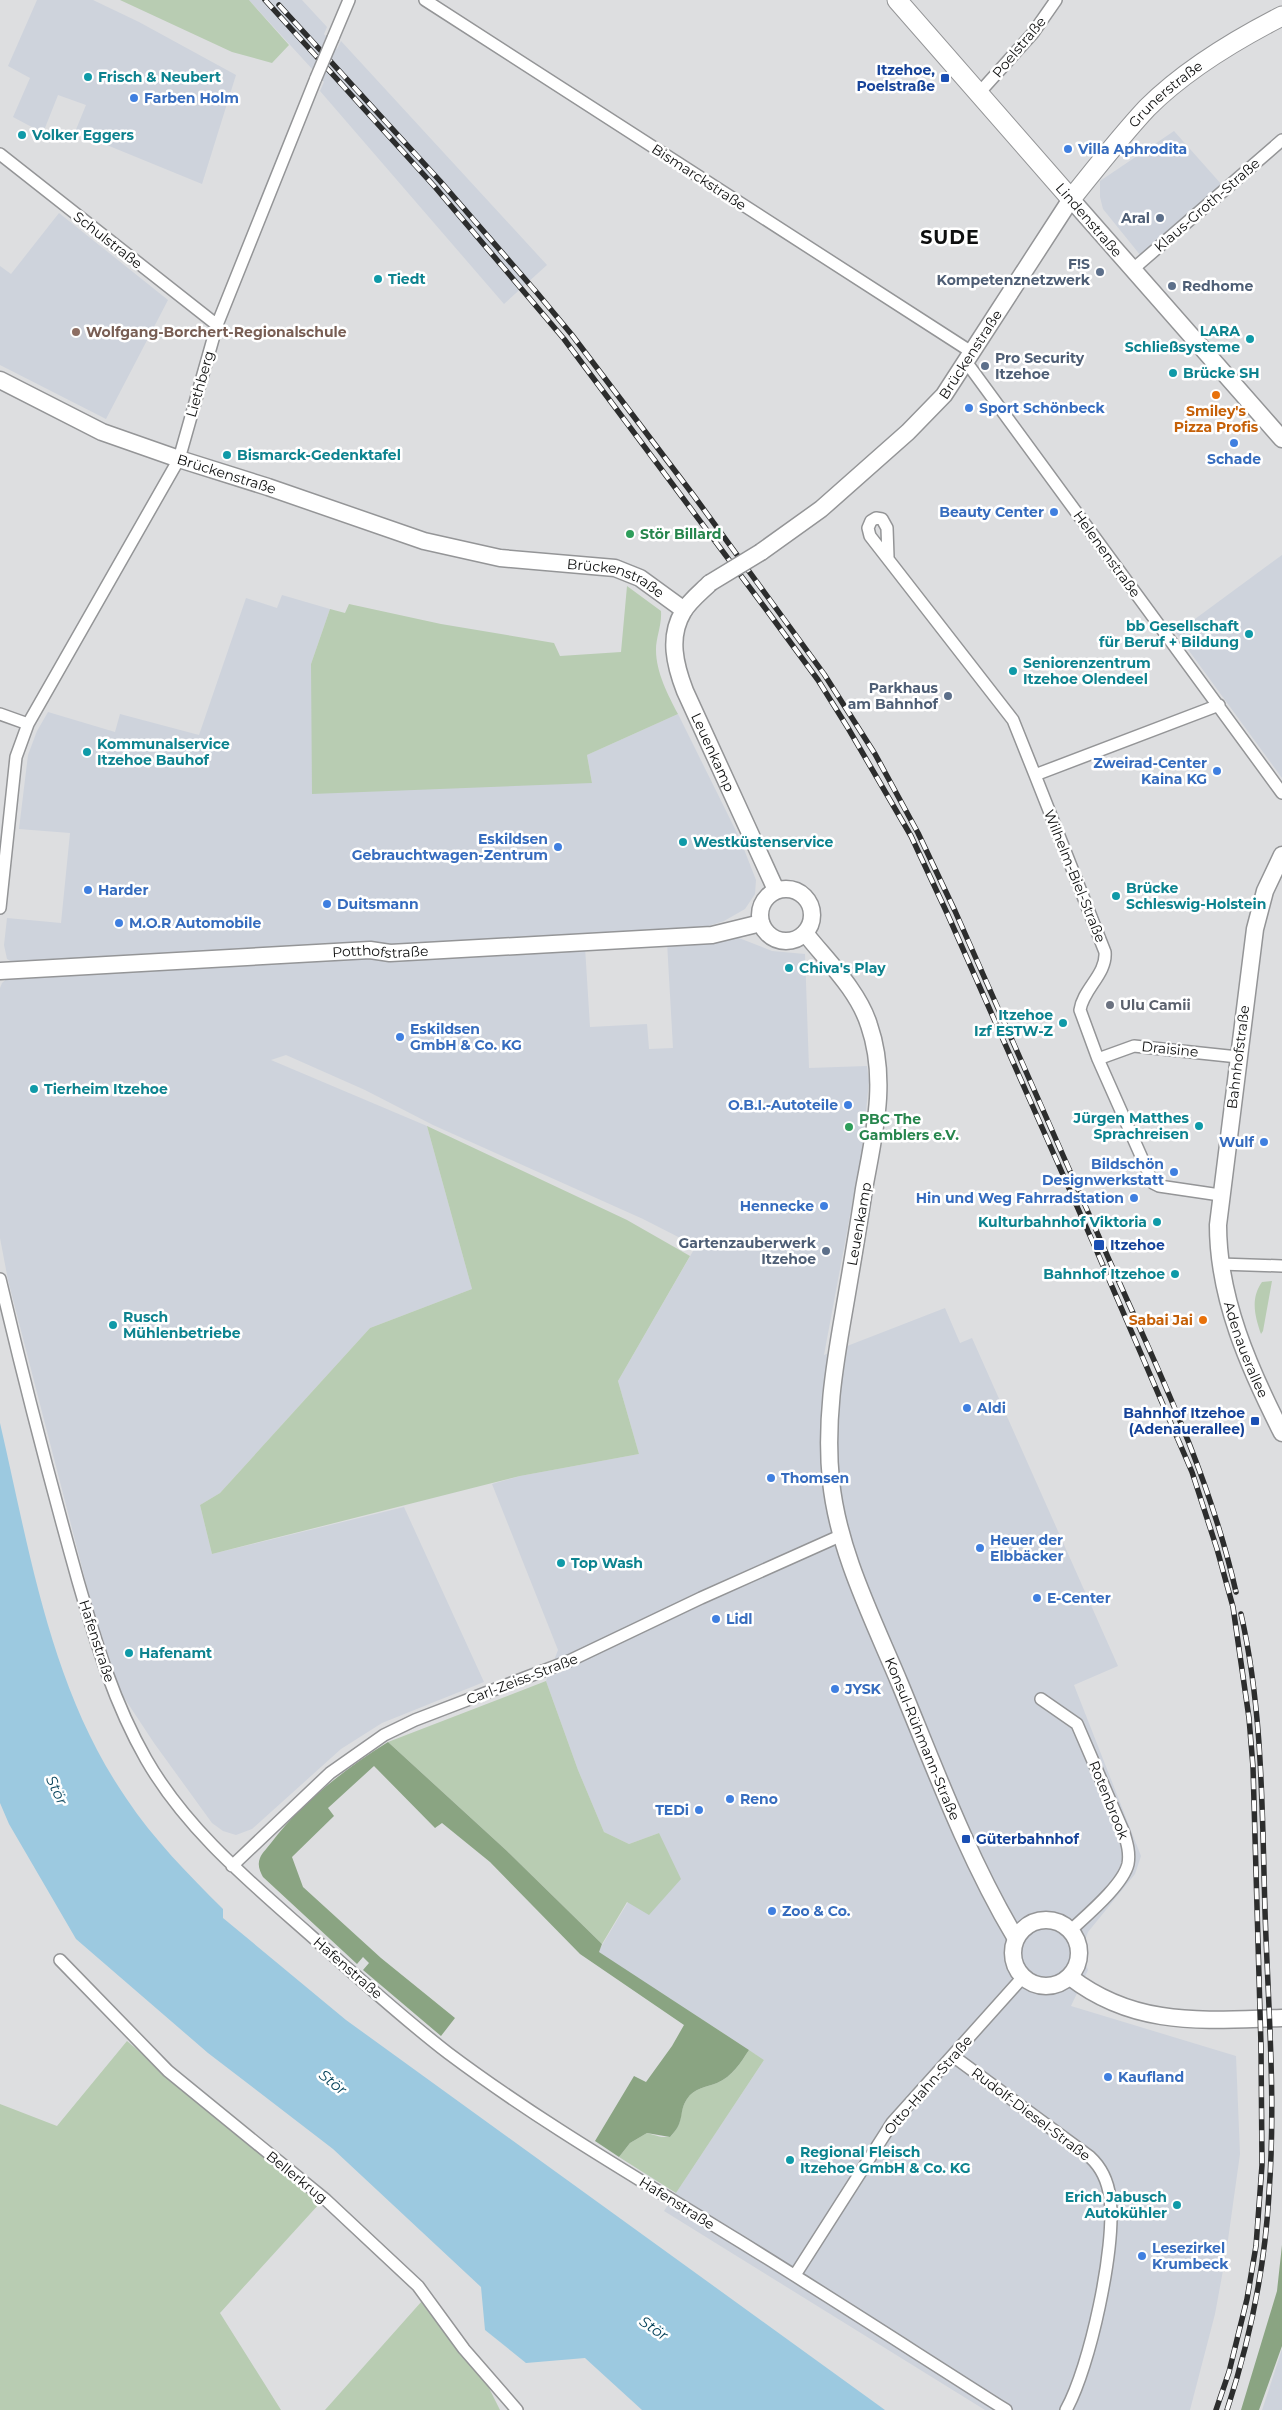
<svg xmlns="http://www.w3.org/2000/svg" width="1282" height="2410" font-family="Montserrat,sans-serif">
	<rect width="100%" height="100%" fill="#dddee0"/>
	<!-- built -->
	<path fill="#ced3dc" d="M37 0H93L139 22 236 75 202 184 75 132 86 105 58 95 43 133 13 117 30 78 8 66Z
		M249 0H302L327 27 324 34 337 49 341 41 547 265 504 304 320 91 324 82Z
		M1174 131 1222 185 1141 256 1103 209 1100 197V181Z
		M59 213 168 300 106 419 0 365V266L11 274Z
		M1282 555V778L1176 633Z
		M282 595 330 609 311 664 592 783 587 755 678 714 740 839 756 880 755 894 745 909 724 921 693 931 16 964 7 959 4 945 7 918 61 923 70 833 19 829 28 755 37 731 48 712 115 732 120 714 199 735 246 598 277 608Z
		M739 938 772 951 805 954 809 1068 867 1066 869 1081 862 1151 824 1355 945 1308 960 1343 972 1338 1118 1666 1074 1685 1141 1856 1135 1874 1088 1932 1084 1943V1959L1088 1970 1071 2006 1236 2056 1240 2154 1226 2254 1215 2314 1190 2410H985L664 2211 764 2060 598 1952 628 1902 659 1833 629 1844 604 1832 578 1770 546 1681 558 1650 492 1484 520 1476 639 1454 618 1381 696 1246 643 1219 433 1125 365 1090 286 1055 271 1060 427 1126 472 1289 370 1328 220 1493 200 1505 212 1554 404 1507 484 1682 382 1723 341 1749 252 1829 236 1835 223 1831 212 1823 154 1743 121 1693 93 1610 8 1280 0 1238V988L2 983 10 976 585 947 590 1027 647 1024 649 1049 673 1048 667 942Z
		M1282 2349V2410H1262L1270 2386Z"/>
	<!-- green -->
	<path fill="#b8ccb2" d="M120 0H249L289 45 272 63 232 52Z
		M627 586 661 611C662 625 656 637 656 650 656 672 668 695 678 714L587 755 592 783 312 794 311 664 330 609 345 613 349 604 441 624 554 643 560 656 621 652Z
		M427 1126 627 1220 690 1256 618 1381 639 1454 520 1476 212 1554 200 1505 220 1493 370 1328 472 1289Z
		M1272 1281 1263 1331 1261 1334C1255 1316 1250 1299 1262 1282Z
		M546 1681 578 1770 604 1832 629 1844 659 1833 681 1879 649 1915 627 1902 602 1944 507 1851 388 1742Z
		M127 2041 320 2203 220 2313 281 2410H0V2104L57 2126Z
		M749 2050 764 2060 676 2193 619 2157 630 2143 647 2133 661 2137H670C685 2122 678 2112 687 2099 694 2088 706 2087 717 2083 732 2077 741 2062 749 2050Z
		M422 2301 488 2386 500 2410H325Z"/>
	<!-- forest -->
	<path fill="#8aa482" d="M388 1742 507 1851 602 1944 599 1952 749 2050C741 2062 732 2077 717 2083 706 2087 694 2088 687 2099 678 2112 686 2121 670 2137L647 2133 630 2143 619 2157 595 2141 634 2076 646 2082 672 2046 684 2025 580 1954 490 1862 442 1823 435 1828 374 1766 328 1808 334 1816 292 1857 303 1887 381 1958 455 2018 441 2036 363 1970 369 1963 363 1957 357 1964 263 1877C260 1871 257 1865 260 1858 262 1853 268 1847 271 1843 302 1802 345 1769 388 1742Z
		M1282 2245V2346L1259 2410H1241L1277 2291Z"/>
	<!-- water -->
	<path fill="#9cc9e0" d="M0 1423C30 1552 50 1687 126 1798 154 1840 188 1874 223 1909V1918L346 2020 885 2410H642L585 2358 526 2363 485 2330 481 2287 333 2149 208 2053 76 1939 9 1824 0 1803Z"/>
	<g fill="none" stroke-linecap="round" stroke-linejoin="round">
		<!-- street casing -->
		<g stroke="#949597" stroke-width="14">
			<path id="street" d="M425 0 973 353
				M333 38 349 0
				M979 93 1033 33 1056 0
				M0 154 217 325
				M1132 270 1282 140
				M967 363 1282 793
				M888 557 887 528 882 519 876 518 871 521 868 528 870 536 1013 720 1035 775
				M0 714 28 724 179 459 217 325 316 78
				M0 908 16 757 28 724
				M1098 1059 1080 1010C1083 989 1107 974 1105 952L1035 775 1219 705
				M1220 1195 1159 1186 1153 1183 1098 1059 1134 1046 1238 1057
				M1220 1264 1282 1266
				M0 1279C24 1381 50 1481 78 1581 96 1643 114 1703 146 1759 186 1829 249 1881 309 1934 354 1974 400 2016 448 2053 540 2122 639 2179 736 2239 827 2295 916 2353 1006 2410
				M1041 1699 1077 1724 1124 1833C1127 1843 1130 1853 1128 1864 1123 1885 1087 1915 1071 1930
				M232 1866 330 1773 384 1735 415 1720 569 1661 701 1598 842 1535
				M60 1960 168 2071 326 2200 418 2286 464 2349 517 2410
				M953 2056 1090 2157C1102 2168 1108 2182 1110 2198 1116 2247 1090 2367 1066 2410
				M795 2275 892 2123 1023 1977"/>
		</g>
		<!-- secondary casing -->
		<g stroke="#949597" stroke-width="19">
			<g id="secondary">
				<path id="s1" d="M0 380 102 432 179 459 268 487 424 541 500 558 615 568 640 578 684 610"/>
				<path id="s2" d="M761 552 821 509 908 432 944 395 1071 199 1282 439"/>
				<path id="s3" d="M710 583C701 592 689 601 683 612 668 637 675 665 685 691L776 890"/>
				<path id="s4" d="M1282 855 1265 891 1255 929 1218 1225C1218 1298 1249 1368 1282 1433"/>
				<circle cx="786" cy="915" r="26"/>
				<path id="s5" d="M805 933C827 961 858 990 869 1025 888 1080 874 1134 864 1189 858 1230 851 1270 844 1311 834 1368 825 1423 831 1481 838 1551 873 1619 900 1684 935 1769 968 1858 1015 1937"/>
				<path id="s6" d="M0 971 370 950 390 953 712 935 761 923"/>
				<circle cx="1046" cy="1953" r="33"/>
				<path d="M1070 1977C1136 2028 1204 2020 1282 2018"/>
			</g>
		</g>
		<!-- primary casing -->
		<g stroke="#949597" stroke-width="21">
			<g id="primary">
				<path id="s7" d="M897 0 1071 199C1096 168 1120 137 1147 108 1183 72 1237 39 1282 16"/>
			</g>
		</g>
		<!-- street -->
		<use href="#street" stroke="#fff" stroke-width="11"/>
		<!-- secondary -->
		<use href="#secondary" stroke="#fff" stroke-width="16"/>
		<!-- primary -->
		<use href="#primary" stroke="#fff" stroke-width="19"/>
		<!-- rail casing -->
		<g stroke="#2c2d2d" stroke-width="5.5">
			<path id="rail" d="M265 0 435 187 564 339 771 616 818 680 848 728 911 836 947 913 1095 1247 1192 1472 1217 1549 1233 1607 1249 1718 1253 1767 1261 2046 1262 2165 1256 2246 1247 2299 1229 2372 1216 2410
				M279 5 440 181 538 294 572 335 694 496 824 674 875 754 918 833 955 911C1007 1028 1059 1146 1111 1264 1159 1371 1210 1477 1236 1592
				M1227 2410C1250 2340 1265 2267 1269 2193 1276 2099 1268 2004 1265 1911 1262 1811 1263 1711 1241 1614"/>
		</g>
		<!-- rail -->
		<use href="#rail" stroke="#fff" stroke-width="4" stroke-dasharray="11" stroke-linecap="butt"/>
		<!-- street-bridge casing -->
		<g stroke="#949597" stroke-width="14" stroke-linecap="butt">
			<path id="street-bridge" d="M316 78 333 38"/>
		</g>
		<!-- secondary-bridge casing -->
		<g stroke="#949597" stroke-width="19" stroke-linecap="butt">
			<path id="secondary-bridge" d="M710 583 761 552"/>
		</g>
		<!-- street-bridge -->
		<use href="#street-bridge" stroke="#fff" stroke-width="11"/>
		<!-- secondary-bridge -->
		<use href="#secondary-bridge" stroke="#fff" stroke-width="16"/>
	</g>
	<!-- markers -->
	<g fill="#0f9aa8" stroke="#fff" stroke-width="2">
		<circle cx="88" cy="77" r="5"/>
		<circle cx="22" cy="135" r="5"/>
		<circle cx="378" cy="279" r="5"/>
		<circle cx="1250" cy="339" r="5"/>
		<circle cx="1173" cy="373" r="5"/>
		<circle cx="227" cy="455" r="5"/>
		<circle cx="1249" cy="634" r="5"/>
		<circle cx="1013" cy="671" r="5"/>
		<circle cx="87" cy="752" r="5"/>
		<circle cx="683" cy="842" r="5"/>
		<circle cx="1116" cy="896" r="5"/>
		<circle cx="789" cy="968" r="5"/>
		<circle cx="1063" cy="1023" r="5"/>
		<circle cx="34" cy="1089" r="5"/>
		<circle cx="1199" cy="1126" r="5"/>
		<circle cx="1157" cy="1222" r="5"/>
		<circle cx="1175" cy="1274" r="5"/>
		<circle cx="113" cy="1325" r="5"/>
		<circle cx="561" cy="1563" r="5"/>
		<circle cx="129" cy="1653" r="5"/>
		<circle cx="790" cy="2160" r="5"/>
		<circle cx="1177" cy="2205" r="5"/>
	</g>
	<g fill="#1a4fb4" stroke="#fff" stroke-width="2">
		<rect x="940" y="73" width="10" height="10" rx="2.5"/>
		<rect x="1093" y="1239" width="12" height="12" rx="2.5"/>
		<rect x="1250" y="1416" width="10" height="10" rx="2.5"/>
		<rect x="961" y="1834" width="10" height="10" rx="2.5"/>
	</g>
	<g fill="#3f7fe0" stroke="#fff" stroke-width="2">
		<circle cx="134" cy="98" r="5"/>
		<circle cx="1068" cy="149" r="5"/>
		<circle cx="969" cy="408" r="5"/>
		<circle cx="1234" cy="443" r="5"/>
		<circle cx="1054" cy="512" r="5"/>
		<circle cx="1217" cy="771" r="5"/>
		<circle cx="558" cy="847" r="5"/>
		<circle cx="88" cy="890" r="5"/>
		<circle cx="327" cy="904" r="5"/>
		<circle cx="119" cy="923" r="5"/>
		<circle cx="400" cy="1037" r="5"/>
		<circle cx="848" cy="1105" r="5"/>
		<circle cx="1264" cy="1142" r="5"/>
		<circle cx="1174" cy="1172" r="5"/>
		<circle cx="1134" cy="1198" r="5"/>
		<circle cx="824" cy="1206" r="5"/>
		<circle cx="967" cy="1408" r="5"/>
		<circle cx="771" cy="1478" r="5"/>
		<circle cx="980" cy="1548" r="5"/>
		<circle cx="1037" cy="1598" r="5"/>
		<circle cx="716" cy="1619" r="5"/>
		<circle cx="835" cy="1689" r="5"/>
		<circle cx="730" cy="1799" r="5"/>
		<circle cx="699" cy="1810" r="5"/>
		<circle cx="772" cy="1911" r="5"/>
		<circle cx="1108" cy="2077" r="5"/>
		<circle cx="1142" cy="2256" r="5"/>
	</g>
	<g fill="#5c6f8a" stroke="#fff" stroke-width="2">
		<circle cx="1160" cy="218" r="5"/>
		<circle cx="1100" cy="272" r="5"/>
		<circle cx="1172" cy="286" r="5"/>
		<circle cx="985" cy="366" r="5"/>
		<circle cx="948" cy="696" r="5"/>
		<circle cx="826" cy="1251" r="5"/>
	</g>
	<circle fill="#8d6e63" stroke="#fff" stroke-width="2" cx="76" cy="332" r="5"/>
	<g fill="#e8710a" stroke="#fff" stroke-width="2">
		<circle cx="1216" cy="395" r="5"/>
		<circle cx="1203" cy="1320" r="5"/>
	</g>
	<g fill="#2e9e5b" stroke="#fff" stroke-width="2">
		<circle cx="630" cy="534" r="5"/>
		<circle cx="849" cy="1127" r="5"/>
	</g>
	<circle fill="#6b7280" stroke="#fff" stroke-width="2" cx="1110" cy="1005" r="5"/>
	<g text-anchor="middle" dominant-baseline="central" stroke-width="5" stroke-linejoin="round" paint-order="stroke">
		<!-- street labels -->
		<g font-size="14" fill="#0e0f0f" stroke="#fff">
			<text transform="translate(1019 47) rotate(-50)">Poelstraße</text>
			<text stroke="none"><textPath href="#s7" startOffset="406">Grunerstraße</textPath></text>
			<text transform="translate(699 177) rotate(33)">Bismarckstraße</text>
			<text transform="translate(1207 205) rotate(-41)">Klaus-Groth-Straße</text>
			<text transform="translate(1089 220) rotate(49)">Lindenstraße</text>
			<text transform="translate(108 240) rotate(38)">Schulstraße</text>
			<text stroke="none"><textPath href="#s2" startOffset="290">Brückenstraße</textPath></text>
			<text transform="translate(200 384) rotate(-74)">Liethberg</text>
			<text stroke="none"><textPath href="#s1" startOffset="246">Brückenstraße</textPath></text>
			<text transform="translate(1107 554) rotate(54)">Helenenstraße</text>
			<text stroke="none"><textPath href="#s1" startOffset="651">Brückenstraße</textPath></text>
			<text stroke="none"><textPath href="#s3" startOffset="189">Leuenkamp</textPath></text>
			<text transform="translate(1075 876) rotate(68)">Wilhelm-Biel-Straße</text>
			<text stroke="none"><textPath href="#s6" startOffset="381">Potthofstraße</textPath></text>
			<text transform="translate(1170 1049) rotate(6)">Draisine</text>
			<text transform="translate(1238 1057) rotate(-83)">Bahnhofstraße</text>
			<text transform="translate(859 1224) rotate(-80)">Leuenkamp</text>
			<text stroke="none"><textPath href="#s4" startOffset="506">Adenauerallee</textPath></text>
			<text transform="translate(97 1641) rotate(72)">Hafenstraße</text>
			<text transform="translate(522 1679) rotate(-21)">Carl-Zeiss-Straße</text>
			<text stroke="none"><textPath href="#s5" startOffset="848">Konsul-Rühmann-Straße</textPath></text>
			<text transform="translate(1109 1800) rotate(68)">Rotenbrook</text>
			<text transform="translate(348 1968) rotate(41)">Hafenstraße</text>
			<text transform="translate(928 2085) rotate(-49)">Otto-Hahn-Straße</text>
			<text transform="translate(1031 2114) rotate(37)">Rudolf-Diesel-Straße</text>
			<text transform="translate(297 2177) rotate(39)">Bellerkrug</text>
			<text transform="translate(677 2203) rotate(32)">Hafenstraße</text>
		</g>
		<!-- transit labels -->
		<g font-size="14" font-weight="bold" fill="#164399" stroke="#fff" text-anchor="end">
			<text x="935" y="70">Itzehoe,<tspan x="935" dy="16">Poelstraße</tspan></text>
			<text x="1110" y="1245" text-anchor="start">Itzehoe</text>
			<text x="1245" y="1413">Bahnhof Itzehoe<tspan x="1245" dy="16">(Adenauerallee)</tspan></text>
			<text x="976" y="1839" text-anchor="start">Güterbahnhof</text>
		</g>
		<!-- culture labels -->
		<g font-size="14" font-weight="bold" fill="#0d838f" stroke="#fff" text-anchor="start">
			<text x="98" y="77">Frisch &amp; Neubert</text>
			<text x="32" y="135">Volker Eggers</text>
			<text x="388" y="279">Tiedt</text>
			<text x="1240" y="331" text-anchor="end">LARA<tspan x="1240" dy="16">Schließsysteme</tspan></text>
			<text x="1183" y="373">Brücke SH</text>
			<text x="237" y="455">Bismarck-Gedenktafel</text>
			<text x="1239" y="626" text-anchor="end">bb Gesellschaft<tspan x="1239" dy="16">für Beruf + Bildung</tspan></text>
			<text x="1023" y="663">Seniorenzentrum<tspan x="1023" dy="16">Itzehoe Olendeel</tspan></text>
			<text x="97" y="744">Kommunalservice<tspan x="97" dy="16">Itzehoe Bauhof</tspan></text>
			<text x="693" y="842">Westküstenservice</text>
			<text x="1126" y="888">Brücke<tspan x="1126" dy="16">Schleswig-Holstein</tspan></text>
			<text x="799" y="968">Chiva's Play</text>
			<text x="1053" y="1015" text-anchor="end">Itzehoe<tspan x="1053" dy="16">Izf ESTW-Z</tspan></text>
			<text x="44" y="1089">Tierheim Itzehoe</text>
			<text x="1189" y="1118" text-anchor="end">Jürgen Matthes<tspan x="1189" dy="16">Sprachreisen</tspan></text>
			<text x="1147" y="1222" text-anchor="end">Kulturbahnhof Viktoria</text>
			<text x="1165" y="1274" text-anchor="end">Bahnhof Itzehoe</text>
			<text x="123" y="1317">Rusch<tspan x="123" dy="16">Mühlenbetriebe</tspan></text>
			<text x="571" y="1563">Top Wash</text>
			<text x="139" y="1653">Hafenamt</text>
			<text x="800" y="2152">Regional Fleisch<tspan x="800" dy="16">Itzehoe GmbH &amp; Co. KG</tspan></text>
			<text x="1167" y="2197" text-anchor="end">Erich Jabusch<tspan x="1167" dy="16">Autokühler</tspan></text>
		</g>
		<!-- shop labels -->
		<g font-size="14" font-weight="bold" fill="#366cbe" stroke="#fff" text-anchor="start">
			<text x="144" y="98">Farben Holm</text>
			<text x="1078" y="149">Villa Aphrodita</text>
			<text x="979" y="408">Sport Schönbeck</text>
			<text x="1234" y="459" text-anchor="middle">Schade</text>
			<text x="1044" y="512" text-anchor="end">Beauty Center</text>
			<text x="1207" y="763" text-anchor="end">Zweirad-Center<tspan x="1207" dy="16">Kaina KG</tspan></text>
			<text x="548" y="839" text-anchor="end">Eskildsen<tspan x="548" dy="16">Gebrauchtwagen-Zentrum</tspan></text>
			<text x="98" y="890">Harder</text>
			<text x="337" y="904">Duitsmann</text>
			<text x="129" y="923">M.O.R Automobile</text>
			<text x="410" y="1029">Eskildsen<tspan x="410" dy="16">GmbH &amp; Co. KG</tspan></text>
			<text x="838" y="1105" text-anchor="end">O.B.I.-Autoteile</text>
			<text x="1254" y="1142" text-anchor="end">Wulf</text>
			<text x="1164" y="1164" text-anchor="end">Bildschön<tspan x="1164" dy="16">Designwerkstatt</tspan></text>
			<text x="1124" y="1198" text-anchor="end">Hin und Weg Fahrradstation</text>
			<text x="814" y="1206" text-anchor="end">Hennecke</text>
			<text x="977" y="1408">Aldi</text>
			<text x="781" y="1478">Thomsen</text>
			<text x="990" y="1540">Heuer der<tspan x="990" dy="16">Elbbäcker</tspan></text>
			<text x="1047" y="1598">E-Center</text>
			<text x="726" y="1619">Lidl</text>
			<text x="845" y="1689">JYSK</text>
			<text x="740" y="1799">Reno</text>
			<text x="689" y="1810" text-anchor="end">TEDi</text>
			<text x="782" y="1911">Zoo &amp; Co.</text>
			<text x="1118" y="2077">Kaufland</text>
			<text x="1152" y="2248">Lesezirkel<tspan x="1152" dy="16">Krumbeck</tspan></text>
		</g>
		<!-- service labels -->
		<g font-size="14" font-weight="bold" fill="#4e5e75" stroke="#fff" text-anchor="end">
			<text x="1150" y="218">Aral</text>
			<text x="1090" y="264">F!S<tspan x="1090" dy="16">Kompetenznetzwerk</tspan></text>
			<text x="1182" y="286" text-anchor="start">Redhome</text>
			<text x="995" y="358" text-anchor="start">Pro Security<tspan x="995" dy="16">Itzehoe</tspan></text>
			<text x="938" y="688">Parkhaus<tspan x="938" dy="16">am Bahnhof</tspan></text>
			<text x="816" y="1243">Gartenzauberwerk<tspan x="816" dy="16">Itzehoe</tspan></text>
		</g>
		<!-- education labels -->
		<g font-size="14" font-weight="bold" fill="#785e54" stroke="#fff" text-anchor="start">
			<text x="86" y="332">Wolfgang-Borchert-Regionalschule</text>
		</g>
		<!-- food labels -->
		<g font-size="14" font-weight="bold" fill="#c56008" stroke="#fff">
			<text x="1216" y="411">Smiley's<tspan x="1216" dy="16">Pizza Profis</tspan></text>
			<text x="1193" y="1320" text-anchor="end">Sabai Jai</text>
		</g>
		<!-- leisure labels -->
		<g font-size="14" font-weight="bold" fill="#27864d" stroke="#fff" text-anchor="start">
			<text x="640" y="534">Stör Billard</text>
			<text x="859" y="1119">PBC The<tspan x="859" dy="16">Gamblers e.V.</tspan></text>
		</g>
		<!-- worship labels -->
		<g font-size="14" font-weight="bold" fill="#5b616d" stroke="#fff" text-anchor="start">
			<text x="1120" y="1005">Ulu Camii</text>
		</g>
		<!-- water labels -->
		<g font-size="15" font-style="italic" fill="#07445c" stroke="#fff">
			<text transform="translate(57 1790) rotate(65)">Stör</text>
			<text transform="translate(333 2082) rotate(39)">Stör</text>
			<text transform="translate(654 2328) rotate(35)">Stör</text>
		</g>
		<!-- district labels -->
		<g font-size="19" font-weight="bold" letter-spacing="1" fill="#0e0f0f" stroke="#fff">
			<text x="950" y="237">SUDE</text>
		</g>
	</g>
</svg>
